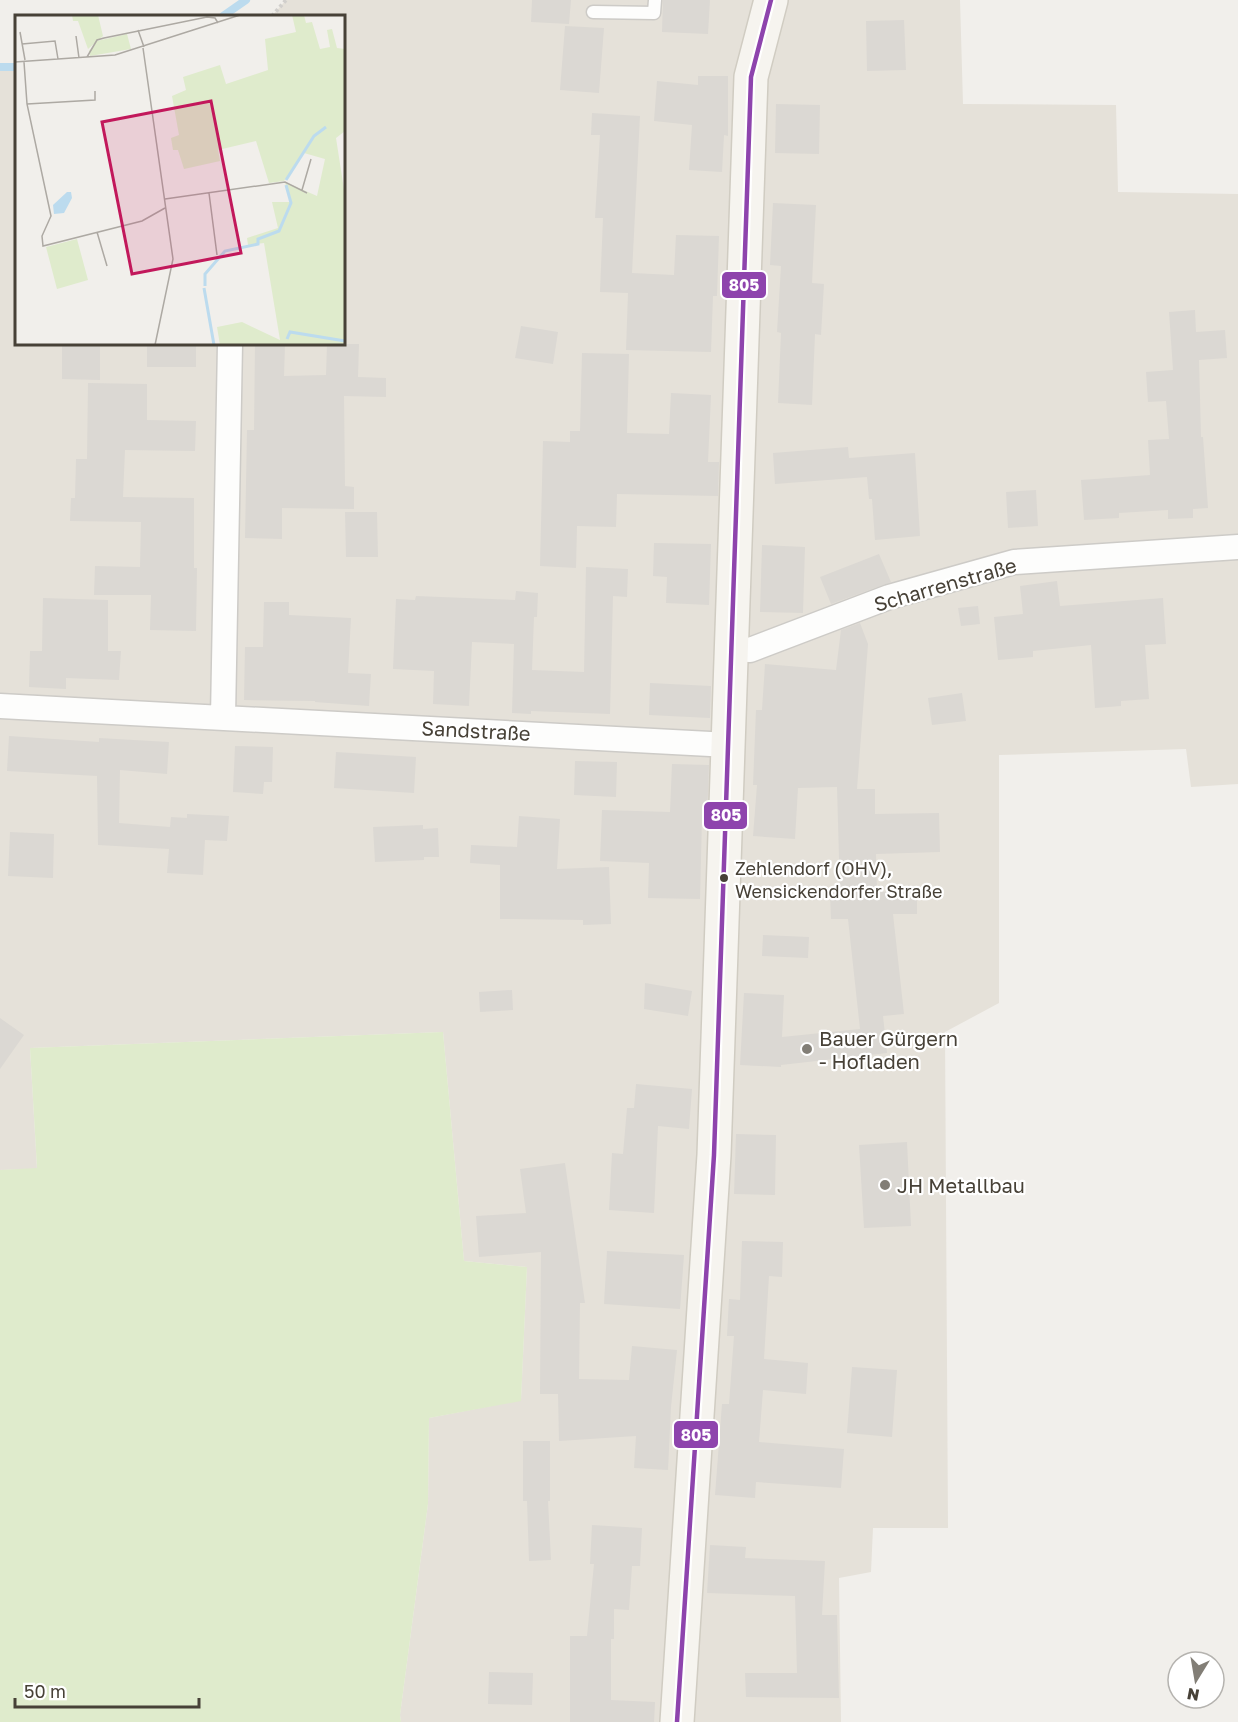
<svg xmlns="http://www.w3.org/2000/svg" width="1238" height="1722" font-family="'Golos Text',sans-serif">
	<rect width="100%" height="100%" fill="#f1efeb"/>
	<!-- residential -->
	<path fill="#e5e1d9" d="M286 0H960L963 104 1116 105 1118 192 1238 194V784L1191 787 1186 749 999 755V1003L945 1032 948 1528H873L871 1572 839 1578 841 1722H401L400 1715 428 1504 429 1418 521 1400 527 1267 464 1261 443 1032 30 1048 37 1169 0 1170V67H16V344H344V16H272Z"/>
	<!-- green -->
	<path fill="#dfebcc" d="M443 1032 464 1261 527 1267 521 1401 429 1418 428 1504 400 1715 401 1722H0V1170L37 1168 30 1048Z"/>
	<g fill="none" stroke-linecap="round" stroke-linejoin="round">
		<!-- stream -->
		<path stroke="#bcdbee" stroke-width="8" d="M223 16 246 0
			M0 67H16"/>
	</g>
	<!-- building -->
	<path fill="#dbd8d3" d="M532 0H571L569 24 531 22Z
		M663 0H710L708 34 662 32Z
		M904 20 906 70 867 71 866 21Z
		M565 26 604 28 599 93 560 90Z
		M698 76H728V136L724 135 722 172 689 170 692 125 654 121 657 81 698 85Z
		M776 104 820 105 819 154 775 153Z
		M592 113 640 116 632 273 674 275 676 235 719 236 717 296H713L711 352 626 350 628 293 600 292 603 218H595L600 135H591Z
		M773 203 816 205 812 283 824 284 821 335 815 334 812 405 778 403 781 333 777 332 781 266 770 265Z
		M1195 310 1196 332 1225 330 1227 358 1199 360 1201 437H1203L1208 508 1193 509V518L1168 519V510L1119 513V518L1084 520 1081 480 1150 475 1148 440 1169 439 1166 401 1148 402 1146 372 1173 370 1169 312Z
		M521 326 558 332 553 364 515 358Z
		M62 344H100V380L62 379Z
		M147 344H196V367H147Z
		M255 344H285L284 376 326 375 327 344H359L358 377 386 378V397L344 396 345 486 354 487V509L282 508V539L245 538 247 430H254Z
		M582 353 629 354 627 433 669 434 671 393 711 395 708 462H719L718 496 617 494 616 527 577 526 576 568 540 566 543 441 570 442V431H580Z
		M88 383 147 384V420L196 421 195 451 125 450 123 497 194 498V568H197L196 631 150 630 151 595H94L95 566 140 567 141 522 70 521 71 498H75L76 459H87Z
		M848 447 849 458 915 453 920 536 875 540 872 499H869L867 477 775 484 773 453Z
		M1036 490 1038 526 1008 528 1006 492Z
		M345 512H377L378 557H346Z
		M654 543 711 544 709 605 666 603 667 577 653 576Z
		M762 545 805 547 803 613 760 612Z
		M879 554 891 582 831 604 820 577Z
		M586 567 628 569 627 597 613 596 610 714 531 711V714L512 713 514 644 472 642 469 706 433 704 434 671 393 669 396 599 415 600 416 596 515 600 516 591 538 593 537 617H534L532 670 584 672Z
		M1057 581 1060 606 1163 598 1166 644 1145 645 1149 699 1121 701V706L1095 708 1091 645 1033 651V657L998 660 994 617 1023 614 1020 586Z
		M43 598 108 600V651H121L119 680 66 678V689L29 687 30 651H42Z
		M264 602H289V615L351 618 348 673 371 674 369 706 315 702V701L244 700 245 647H263Z
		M978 606 980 624 961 626 958 608Z
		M860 623 868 644 857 789H875V814L939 813 940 852 876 854 877 892 917 891V914H893L904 1014 883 1016 887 1053 781 1065V1067L740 1065 744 993 784 995 782 1037 860 1029 848 919H831L830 894 840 893 837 787 798 788 795 839 753 836 757 785H753L756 710H762L765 664 836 670 841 630Z
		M650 683 711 686 710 718 649 715Z
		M962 693 966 721 932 725 928 698Z
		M9 736 99 742V738L169 742 167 774 120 770 119 823 170 827 171 817 187 818V814L229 816 227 841 205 840 203 875 167 873 169 849 98 845 97 776 7 771Z
		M235 746 273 747 272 782H264L263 794 233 792Z
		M336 752 416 757 414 793 334 788Z
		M575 761 617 762 616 797 574 795Z
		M672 764 709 765 707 817H702L700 899 648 898 649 863 600 861 602 810 670 812Z
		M519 816 560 819 557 869 609 867 611 924 583 925V920L500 919V865L470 863 471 845 517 847Z
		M423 825V829L438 828 439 857H424V860L375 862 373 827Z
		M10 832 54 834 53 878 8 876Z
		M763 935 809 937 808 958 762 956Z
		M645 983 692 991 688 1016 644 1009Z
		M512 990 513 1010 480 1012 479 992Z
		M0 1018 24 1035 0 1069Z
		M636 1084 692 1089 689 1129 658 1126 654 1213 609 1210 612 1153 623 1154 627 1108H634Z
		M736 1134 776 1135 775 1195 734 1194Z
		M907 1142 911 1226 864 1228 859 1145Z
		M565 1163 585 1303H580L579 1379 629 1380 632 1346 677 1350 671 1407 668 1470 634 1468 636 1436 559 1441 558 1394H540L541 1252 479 1257 476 1216 526 1213 520 1169Z
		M742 1241 783 1242 782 1277 769 1276 764 1359 808 1363 806 1394 763 1390 759 1442 844 1449 841 1488 756 1482 755 1498 715 1495 722 1404H729L734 1336H727L729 1299 740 1300Z
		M607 1251 684 1255 680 1309 604 1304Z
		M852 1367 897 1370 892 1437 847 1433Z
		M523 1441H550V1501H548L551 1560 529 1561 527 1501H523Z
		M592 1525 642 1528 640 1566H632L629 1610 614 1609V1639H611V1700L655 1702 654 1722H570V1636H587L594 1564H590Z
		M710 1545 746 1547 745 1558 825 1561 822 1615H837L839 1698 746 1697 745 1673H797L795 1596 707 1593Z
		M489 1672 533 1673 532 1705 488 1704Z"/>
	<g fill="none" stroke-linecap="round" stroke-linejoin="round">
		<!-- service casing -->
		<g stroke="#cdcbc7" stroke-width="15">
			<path id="service" d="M593 12 654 13 655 0"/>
		</g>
		<!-- minor casing -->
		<g stroke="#cdcbc7" stroke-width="27">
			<path id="minor" d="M732 649 750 650 889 597 1014 562 1238 547
				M0 706 729 745
				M223 717 230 344"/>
		</g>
		<!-- secondary casing -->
		<g stroke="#d0ccc2" stroke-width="36">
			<path id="secondary" d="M677 1722 714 1155 751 77 771 0"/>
		</g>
		<!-- path -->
		<path stroke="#d1cfcc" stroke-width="4" stroke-dasharray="3 3" stroke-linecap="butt" d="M272 16 286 0"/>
		<!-- service -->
		<use href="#service" stroke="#fdfdfc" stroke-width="12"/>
		<!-- minor -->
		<use href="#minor" stroke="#fdfdfc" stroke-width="24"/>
		<!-- secondary -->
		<use href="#secondary" stroke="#f6f4ef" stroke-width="33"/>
		<!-- bus-1 casing -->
		<g stroke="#fff" stroke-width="9">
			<path id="bus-1" d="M677 1722 714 1155 751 77 771 0"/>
		</g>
		<!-- bus-1 -->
		<use href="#bus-1" stroke="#8e44ad" stroke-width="4.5"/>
	</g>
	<!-- markers -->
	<circle fill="#474137" stroke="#fff" stroke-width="2" cx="724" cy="878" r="5"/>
	<g fill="#827e76" stroke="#fff" stroke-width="2">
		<circle cx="807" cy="1049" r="6"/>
		<circle cx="885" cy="1185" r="6"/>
	</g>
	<g text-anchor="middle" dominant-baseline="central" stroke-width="4.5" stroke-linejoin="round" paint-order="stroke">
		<!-- bus labels -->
		<g font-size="18" fill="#474137" stroke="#fff" text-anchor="start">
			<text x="735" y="868">Zehlendorf (OHV),<tspan x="735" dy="23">Wensickendorfer Straße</tspan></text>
		</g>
		<!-- street labels -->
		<g font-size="20" fill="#474137" stroke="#fff">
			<text transform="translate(945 584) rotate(-16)">Scharrenstraße</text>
			<text transform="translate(476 730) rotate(3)">Sandstraße</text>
		</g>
		<!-- poi labels -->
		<g font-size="20" fill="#474137" stroke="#fff" text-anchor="start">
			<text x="819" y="1038">Bauer Gürgern<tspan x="819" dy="23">- Hofladen</tspan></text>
			<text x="897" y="1185">JH Metallbau</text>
		</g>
	</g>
	<!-- overview -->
	<g transform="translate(15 15)">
		<rect width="330" height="330" fill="#f1efeb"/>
		<path d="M57 0H83L88 21 73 34 63 6H58ZM277 0H289L291 8 297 7 305 34 315 32 312 15 317 14 322 33 330 34V116L321 123 330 181V330H205L202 312 227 307 265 325 249 228 233 230 232 223 263 213 257 187H275L270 167 302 181 310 144 289 138 269 166 254 168 241 126 203 135 205 146 169 154 163 135H158L156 123 164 120 157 81 171 75 168 62 205 50 211 69 253 55 250 24 281 17ZM112 19 116 34 75 41 74 36 82 26ZM62 224 73 265 42 274 31 232Z" fill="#dfebcc"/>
		<path d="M52 177H56L57 183 49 198 39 199 38 190Z" fill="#bcdbee"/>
		<path fill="none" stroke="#bcdbee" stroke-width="3" d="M271 165 299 121 311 112M190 271V259L210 236 243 229V224L264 216 276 188 271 170M189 273 199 330M272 324 275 317 330 326"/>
		<path fill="none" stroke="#ada9a3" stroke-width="1.5" d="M123 15 129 32M5 17 10 45M61 21 64 43M7 29 40 26 43 44M128 33 158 244 140 330M72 42 82 25 89 23 192 2 200 3 203 8M0 47 100 40 225 0M9 47 12 89 36 201 27 221 28 231 127 206 150 193M12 89 80 85V76M287 175 296 144M194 178 202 240M150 184 270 167 292 178M82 217 92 251"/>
		<path fill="#c2185b" fill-opacity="0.15" stroke="#c2185b" stroke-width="3" d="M196 86 226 238 117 259 87 107Z"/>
		<rect width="330" height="330" fill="none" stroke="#474137" stroke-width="3"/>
	</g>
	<g stroke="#fff" stroke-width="2">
		<rect x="721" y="271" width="46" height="28" rx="6" fill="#8e44ad"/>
		<rect x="703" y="801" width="45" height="29" rx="6" fill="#8e44ad"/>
		<rect x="673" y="1420" width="46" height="29" rx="6" fill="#8e44ad"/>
	</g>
	<g font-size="16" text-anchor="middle" font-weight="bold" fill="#fff">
		<text x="744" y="291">805</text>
		<text x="726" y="821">805</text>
		<text x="696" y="1441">805</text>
	</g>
	<!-- north arrow -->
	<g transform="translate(1196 1680) rotate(191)"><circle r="28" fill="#ffffff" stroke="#b5b3af" stroke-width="1.5"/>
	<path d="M0-4.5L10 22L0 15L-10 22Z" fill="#827e76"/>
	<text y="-9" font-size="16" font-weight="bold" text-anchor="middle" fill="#474137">N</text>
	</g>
	<!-- scale -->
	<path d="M15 1698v9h184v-9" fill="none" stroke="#474137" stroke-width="3"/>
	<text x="24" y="1698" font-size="18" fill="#474137" stroke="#ffffff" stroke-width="4.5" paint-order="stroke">50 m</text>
</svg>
